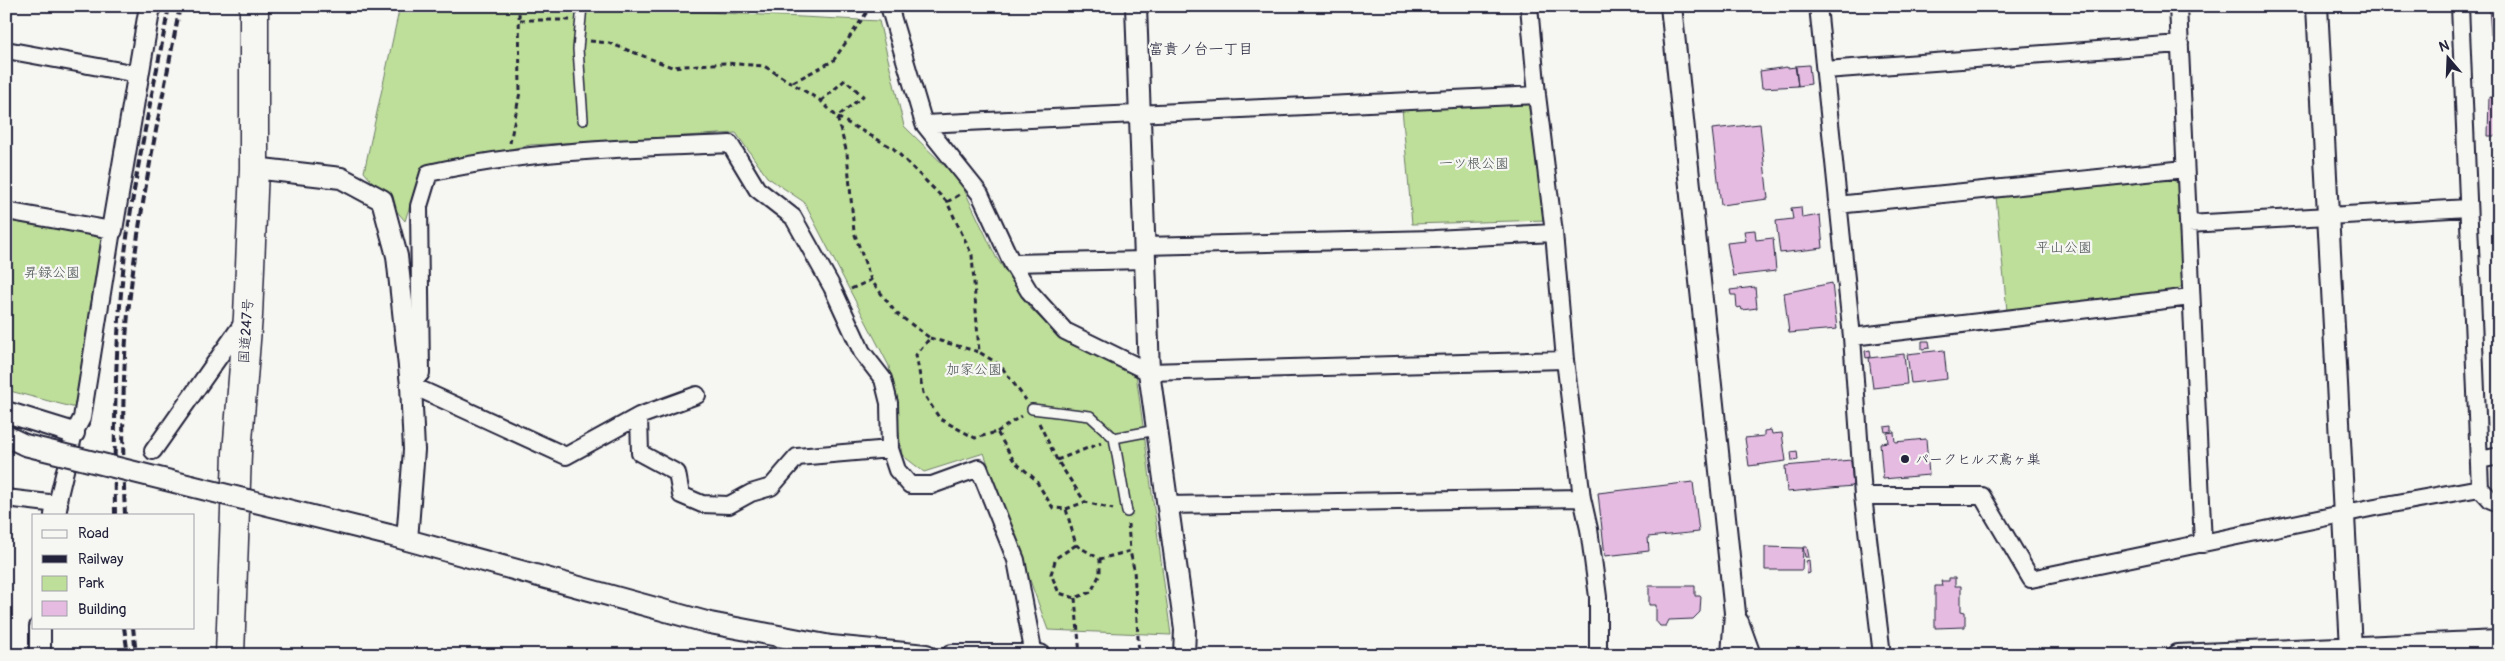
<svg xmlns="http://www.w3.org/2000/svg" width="2505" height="661" font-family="Pangolin,'Klee One',sans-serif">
	<rect width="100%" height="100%" fill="#f6f6f2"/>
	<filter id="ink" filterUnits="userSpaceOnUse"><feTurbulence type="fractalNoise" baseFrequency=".02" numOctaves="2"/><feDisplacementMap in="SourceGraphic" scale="10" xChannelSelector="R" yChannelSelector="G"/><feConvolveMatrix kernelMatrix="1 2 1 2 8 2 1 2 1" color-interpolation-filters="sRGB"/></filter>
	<g filter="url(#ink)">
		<!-- green -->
		<path fill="#bedf99" stroke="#70806a" d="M400 6H588L879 21 904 126 960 181 996 257 1030 308 1061 339 1136 374 1171 635 1048 630 984 453 924 472 902 455 889 366 804 202 767 177 736 133 530 145 422 167 405 221 364 172Z
			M1528 102 1546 220 1412 224 1402 108Z
			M2171 178 2178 184 2183 285 2175 291 2007 311 1996 196Z
			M6 217 105 235 76 408 6 390Z"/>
		<!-- building -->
		<path fill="#e5bbe2" stroke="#22223b" d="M2489 6H2499V35H2491Z
			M1809 65 1811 84 1798 86 1795 66Z
			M1787 67V68L1796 67 1798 86 1762 88 1760 71Z
			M2489 97 2499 98V136H2488Z
			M1760 124 1768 199 1721 205 1712 129Z
			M1801 207 1802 218 1820 215 1823 248 1780 253 1776 221 1793 219 1791 208Z
			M1755 230 1756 240 1773 238 1776 271 1733 276 1727 243 1746 241 1744 231Z
			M1832 283 1837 329 1789 333 1784 293Z
			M1755 287 1757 308 1742 310 1741 307 1737 308 1736 295H1731L1730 290Z
			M1922 341H1929L1930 348 1922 349Z
			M1870 350 1871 357 1866 358 1865 351Z
			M1944 350 1947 379 1911 383 1907 354Z
			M1904 354 1907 384 1873 388 1869 358Z
			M1892 426V431L1885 432 1884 427Z
			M1771 430 1772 434 1782 433 1786 461 1749 466 1745 438 1764 436V431Z
			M1894 432 1895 442 1926 439 1929 475 1883 479 1880 443 1888 442 1887 433Z
			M1797 451 1798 460 1792 461 1791 452Z
			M1851 460 1853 486 1787 492 1785 466Z
			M1693 482 1699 532 1648 537 1649 551 1605 556 1598 493Z
			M1765 547 1803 548 1802 570H1765Z
			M1803 547H1807L1809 557H1805Z
			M1809 560 1810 573 1807 574 1806 561Z
			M1949 578H1955V586H1961V611L1965 612V627L1935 628V586H1942L1941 581H1949Z
			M1649 586H1695V596H1701L1700 612 1693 619 1669 620 1666 626H1660L1656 621V605H1649Z"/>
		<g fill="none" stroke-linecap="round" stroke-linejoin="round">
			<!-- service casing -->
			<g stroke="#22223b" stroke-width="12">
				<path id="service" d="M582 6 578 49 583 120
					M1032 409 1090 416 1114 438 1156 430
					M1114 438 1127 512"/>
			</g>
			<!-- minor casing -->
			<g stroke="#22223b" stroke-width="20">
				<path id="minor" d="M889 6 924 124 980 194 1012 263 1029 291 1065 331 1149 372 1565 360
					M1529 6 1537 95 1554 233 1565 360 1582 498 1589 529 1598 597V655
					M1818 6 1852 337 1863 496 1882 655
					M2178 6 2203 544
					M2460 6 2480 488 2491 500 2499 503
					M6 50 137 74
					M1825 70 2180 44
					M924 124 1537 95
					M1837 205 2185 169
					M6 211 112 230 82 418 74 433 57 504 6 498
					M2188 224 2468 208
					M1144 246 1434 239 1554 233
					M1012 263 1145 260
					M1852 337 2191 297
					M639 416 697 395
					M890 449 797 457 771 487 751 493 729 505 702 504 681 495 677 473 640 453 639 416 566 456 411 385 421 373 419 206 429 173C529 150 628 148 730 144L757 189 793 217 832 287 862 352 883 379 889 403 890 449 897 470 910 485H932L979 468 1016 560 1034 655
					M153 451 245 320
					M2480 460 2499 456
					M1863 496H1982L2031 579 2375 507 2480 488
					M1167 505 1582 498"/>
			</g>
			<!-- tertiary casing -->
			<g stroke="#22223b" stroke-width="24">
				<path id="tertiary" d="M1136 6 1149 372 1185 629 1184 655
					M1671 6 1735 613 1732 655
					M2317 6 2351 648
					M254 168 341 178 382 200 397 256 411 385 414 450 407 540
					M112 230 150 6
					M6 412 74 433
					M6 436 25 445
					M55 515 57 504
					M389 535 710 623 831 646 926 655
					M1738 622 1750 655
					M40 627V655
					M952 655H1040
					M2177 655 2499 641"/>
			</g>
			<!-- trunk casing -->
			<g stroke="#22223b" stroke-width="31">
				<path id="trunk" d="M230 655 237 453 248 316 254 168V6"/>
			</g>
			<!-- path -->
			<path stroke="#22223b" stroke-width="3" stroke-dasharray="5 4" stroke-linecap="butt" d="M520 20H570
				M590 41 609 43 672 67 725 63 764 66 821 101 837 117 847 153 854 232 871 280 896 313 930 338 916 355 923 393 940 419 975 438 997 432 1014 461 1035 479 1053 508 1066 509 1076 545 1100 559 1130 551 1134 569 1139 655
				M793 82 833 61 867 12 873 8
				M821 101 845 80 863 96 837 117 893 148 947 202 972 255 979 352 1000 365 1026 400
				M510 143 520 92 519 6
				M947 202 959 195
				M851 289 871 280
				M930 338 979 352
				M1039 423 1057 460 1085 502 1113 509
				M997 432 1021 416
				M1057 460 1101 443
				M1066 509 1085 502
				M1128 524 1130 551
				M1076 545 1056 558 1051 574 1059 593 1075 598 1091 592 1100 574V559
				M1075 598 1080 655"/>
			<!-- service -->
			<use href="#service" stroke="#f6f6f2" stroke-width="9"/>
			<!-- minor -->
			<use href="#minor" stroke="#f6f6f2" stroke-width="16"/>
			<!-- tertiary -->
			<use href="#tertiary" stroke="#f6f6f2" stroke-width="20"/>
			<!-- trunk -->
			<use href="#trunk" stroke="#f6f6f2" stroke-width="28"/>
			<!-- rail -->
			<path stroke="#22223b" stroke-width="4" stroke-dasharray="8 4" stroke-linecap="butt" d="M115 515C114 427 115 340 125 253 135 170 154 88 169 6
				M125 515C122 446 122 363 130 295 141 197 162 102 180 6
				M124 627 128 655
				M133 627 136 655"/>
			<!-- tertiary-bridge casing -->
			<g stroke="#22223b" stroke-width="24" stroke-linecap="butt">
				<path id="tertiary-bridge" d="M25 445 389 535"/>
			</g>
			<!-- tertiary-bridge -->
			<use href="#tertiary-bridge" stroke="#f6f6f2" stroke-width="20"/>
		</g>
	</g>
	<!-- markers -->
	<circle fill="#22223b" stroke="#f6f6f2" stroke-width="2" cx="1905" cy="459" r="5"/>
	<g text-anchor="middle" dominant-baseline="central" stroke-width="4.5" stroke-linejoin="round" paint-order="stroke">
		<!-- park labels -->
		<g font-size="14" fill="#495152" stroke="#f6f6f2">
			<text x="1474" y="163">一ツ根公園</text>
			<text x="2064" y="247">平山公園</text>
			<text x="52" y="272">昇録公園</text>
			<text x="974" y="369">加家公園</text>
		</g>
		<!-- street labels -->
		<g font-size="14" fill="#22223b" stroke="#f6f6f2">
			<text transform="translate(246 331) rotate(-86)">国道247号</text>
		</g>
		<!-- poi labels -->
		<g font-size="14" fill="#22223b" stroke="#f6f6f2" text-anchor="start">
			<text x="1915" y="459">パークヒルズ鳶ヶ巣</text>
		</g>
		<!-- neighbourhood labels -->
		<g font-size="15" fill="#22223b" stroke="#f6f6f2">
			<text x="1201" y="49">富貴ノ台一丁目</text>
		</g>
	</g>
	<!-- margin -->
	<rect width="2505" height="661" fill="none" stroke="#f6f6f2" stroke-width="25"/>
	<rect x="12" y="12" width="2480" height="636" fill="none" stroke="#22223b" stroke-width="2" filter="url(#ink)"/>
	<!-- legend -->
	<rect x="32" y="514" width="162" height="115" fill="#f6f6f2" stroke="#a1a1a9"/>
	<rect x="42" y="530" width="25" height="8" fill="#f6f6f2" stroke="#a1a1a9"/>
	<text x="78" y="538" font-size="15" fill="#22223b">Road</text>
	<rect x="42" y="555" width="25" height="8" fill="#22223b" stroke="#a1a1a9"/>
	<text x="78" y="564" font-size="15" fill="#22223b">Railway</text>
	<rect x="42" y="576" width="25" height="15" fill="#bedf99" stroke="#a1a1a9"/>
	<text x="78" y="588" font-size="15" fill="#22223b">Park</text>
	<rect x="42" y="601" width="25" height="15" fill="#e5bbe2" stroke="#a1a1a9"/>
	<text x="78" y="614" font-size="15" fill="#22223b">Building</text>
	<!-- north arrow -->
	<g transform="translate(2448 58) rotate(341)" stroke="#f6f6f2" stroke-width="4" paint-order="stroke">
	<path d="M0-4L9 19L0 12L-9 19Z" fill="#22223b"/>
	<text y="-8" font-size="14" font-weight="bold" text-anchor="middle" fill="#22223b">N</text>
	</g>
</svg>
